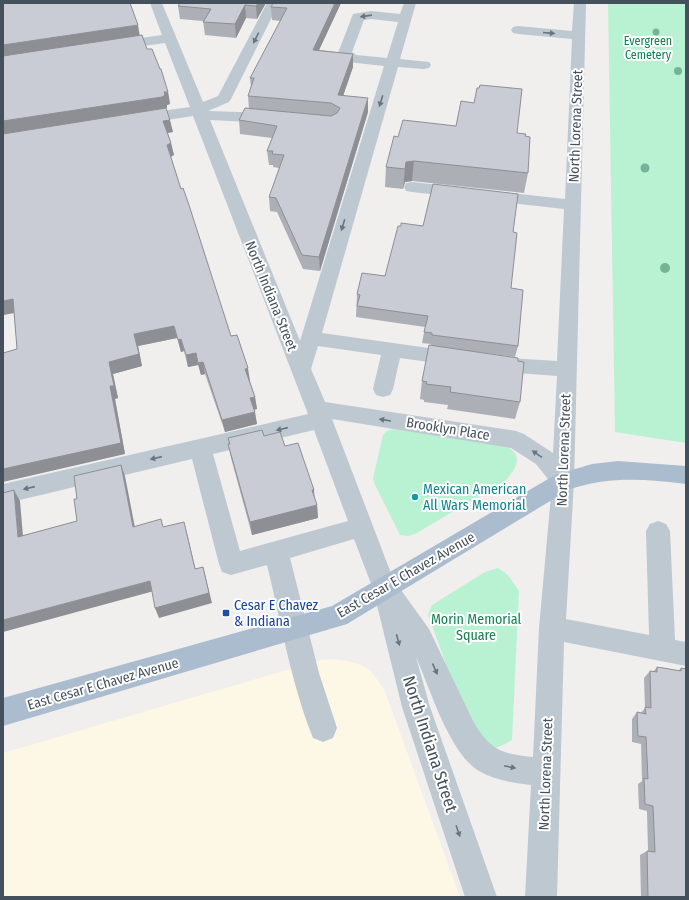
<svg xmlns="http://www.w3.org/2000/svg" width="689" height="900" font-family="'Fira Sans Condensed',sans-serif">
	<rect width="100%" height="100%" fill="#f1eeee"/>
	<!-- commercial -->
	<path fill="#fdf7e6" d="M333 659 347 661 361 665 371 671 384 689 460 897H3V753L321 660Z"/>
	<!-- green -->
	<path fill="#b9f2d2" d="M608 3H686V443L615 432Z
		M393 429 501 444C524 453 519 466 505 481L415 534 408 536 400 535 375 485 373 478 383 435 387 431Z
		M498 568 508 575 519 591 512 740C496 750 486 752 472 737L428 614 432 605 485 572Z"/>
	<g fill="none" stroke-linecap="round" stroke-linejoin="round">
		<!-- minor -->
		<path fill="#bdc8d1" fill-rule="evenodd" d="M150 3H162L203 102 218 96 267 3H279L231 99 229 102 208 111 270 113 275 115 278 118 275 121 270 123 210 120 300 341 384 66 347 62 338 53 353 14 371 11 400 14 404 3H416L400 59 429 62 431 65 429 68 424 69 398 67 322 333 457 352 464 354 467 359 464 364 457 366 400 358 393 389 390 395 383 397 376 395 373 389 381 355 318 346 311 369 325 402 516 431 524 434 553 453 557 376 493 371 486 369 483 364 486 359 493 357 557 361 564 209 412 192 406 191 404 187 406 183 412 182 565 199 572 39 518 34 513 33 511 30 513 27 518 26 572 31 574 3H586L574 482 566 619 649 635 646 531 650 524 658 521 666 524 670 531 675 640 686 642V666L564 642 557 897H525L531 785C513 783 495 780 479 771 449 753 430 688 416 657L430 707 497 897H465L402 707 373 589 354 539 290 558 319 673 337 728 333 738 323 742 313 738C291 683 281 622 267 565L231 575 222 572 219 564 192 459 3 504V484L308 414 193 116 140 124 135 122 132 119 135 116 140 114 190 107 165 43 114 50 109 49 107 46 109 43 114 42 162 35ZM371 19 398 22 387 58 356 55 352 52 364 20ZM332 419 511 448 536 464 552 484 539 628 533 757C500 753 492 751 474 723L429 629 401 590 397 589ZM314 430 348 521 240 551 213 454Z"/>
		<!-- major -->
		<path fill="#abbccf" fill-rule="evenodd" d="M618 461 686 466V484C645 479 611 476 570 489L347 624 3 726V698L332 606 555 475 592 464Z"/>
	</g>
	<!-- trees -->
	<g fill="#75b397">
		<circle cx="656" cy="32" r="3.5"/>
		<circle cx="629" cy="53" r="4"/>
		<circle cx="678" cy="71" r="4"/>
		<circle cx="645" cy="168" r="4.5"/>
		<circle cx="665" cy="268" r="5"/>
	</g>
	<!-- wall -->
	<path fill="#adafb6" d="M3 3 140 36 168 92 170 104 167 105V108H166L173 132 168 133 171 143 174 155 171 157 181 189 231 336 250 381 255 397 257 409 254 410 257 424 225 432 205 374 201 375 198 365 188 367 184 351 181 352 177 338 138 346 142 366 113 374 118 398 115 399 125 454 17 349 14 313 3 315Z
		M266 3 257 19 246 18 236 38 205 35 203 21 180 19 178 6Z
		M341 3 319 50 353 54V67L343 95 368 112 320 271 303 269 277 212 270 211 269 197 279 168 273 167V165H269L267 151 272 138 240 134 239 120 249 109 248 96 251 87 250 78 281 21 272 20 271 7Z
		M474 103 517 133 525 136 528 173 524 193 412 181 405 182 403 189 385 187 386 167 398 137 456 126Z
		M401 226H423L511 288 518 346 515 357 477 352 518 361 520 402 515 419 447 409 448 405 424 402V400L420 399 422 381 431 344 422 343 425 327 356 317 357 294 385 276Z
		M264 436 285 446 314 490V497L317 505 318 518 252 535 231 458 228 444H229L228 438Z
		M657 667 678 671 681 668H685L686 667V897H641L640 855 647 851H648L647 811 639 809 638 784 642 781 641 744 632 742V719L637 712 641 713 645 708 644 678 650 671 653 672Z"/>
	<!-- shaded-wall -->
	<path fill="#8d8f94" d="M258 3H266L257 19 256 6Z
		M335 3H341L313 63V50Z
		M245 5 246 18 236 38 235 24Z
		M138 25 140 37 3 57V45Z
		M353 54V67L339 108 338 95Z
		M168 92 170 104 167 105V108L164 109 3 134V121Z
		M368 98V112L320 271 319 257Z
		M170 120 173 132 166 133 163 121Z
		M171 143 174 155 170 157 167 145Z
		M414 161 412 181 405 182 403 189 405 169 406 162Z
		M13 299 19 312 3 315V301Z
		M174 326 177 338 138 346 142 366 113 374 118 398 115 399 125 454 3 482V469L110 386 109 362 134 334Z
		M181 339 184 351 181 352 178 340Z
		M196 353 198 365 188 367 186 355Z
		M203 362 205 374 201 375 198 363Z
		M248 368 250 381H247L245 369Z
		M255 397 257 409 252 410 250 398Z
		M255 412 257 424 225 432 222 420Z
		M121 465 125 476 137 538 133 527Z
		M14 490 20 501 24 548 18 537Z
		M312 490H314L315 503Z
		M317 505 318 518 252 535 250 522Z
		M184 522 187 533 198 580 195 569Z
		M203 567 212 603 159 618 155 608Z
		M150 581 154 591 3 632V620Z"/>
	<!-- building -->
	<path fill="#c9ccd4" stroke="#8d8f94" d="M3 3H130L138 25 3 45Z
		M180 3H258L256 6 245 5 235 24 203 22 211 9 178 6Z
		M273 3H335L313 50 353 54 338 95 368 98 319 257 302 255 276 198 269 197 284 155 272 154 273 151H267L277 126 239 120 245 108 331 116 337 113 340 108 331 103 248 96 254 78H250L287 8 271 7Z
		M142 35 147 49H152L160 69H161L168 92H164L165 95 162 97 3 121V56Z
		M480 85 522 89 517 133 526 134 525 136 530 137 528 173 414 161 406 162 405 169 386 167 394 136 398 137 403 120 456 126 461 101 474 103 477 88H479Z
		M166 108 170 120 163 121 171 143 167 145 181 189 183 188 188 202 231 336 237 335 248 368 245 369 255 397 250 398 255 412 222 420 203 362 198 363 196 353 186 355 181 339 178 340 174 326 134 334 139 354 109 362 114 386H110L121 443 3 469V353L17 349 13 299 3 301V134Z
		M433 184 518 194 513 232 517 233 511 288 523 290 518 346 432 335V333L424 332 428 316 357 306 360 295 357 294 362 273 385 276 398 226H401V223L423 226Z
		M429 345 518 358V361L524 362 520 402 450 392 451 387 426 384 427 382 422 381Z
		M262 430 264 436 280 432 285 446 298 443 314 490H312L317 505 250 522 228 444H230L228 438Z
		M121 465 133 527 161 519 163 527 184 522 195 569 203 567 209 593 155 608 150 581 3 620V493L14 490 18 537 77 521 74 499H77L74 476Z
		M657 667 681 671V668L686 669V897H648L647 851 655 852 653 806 645 804 644 778 648 779 646 737 638 736 637 712 646 714 645 707 651 708 650 671 657 672Z"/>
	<!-- one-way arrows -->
	<defs><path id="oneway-solid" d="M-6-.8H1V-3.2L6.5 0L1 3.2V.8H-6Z"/></defs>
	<g fill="#697480">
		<use href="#oneway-solid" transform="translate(366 16) rotate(172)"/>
		<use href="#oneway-solid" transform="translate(549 33) rotate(5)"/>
		<use href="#oneway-solid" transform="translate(256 38) rotate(117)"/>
		<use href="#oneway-solid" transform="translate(381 101) rotate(107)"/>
		<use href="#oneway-solid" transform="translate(343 225) rotate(107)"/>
		<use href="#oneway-solid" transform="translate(385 420) rotate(-171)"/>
		<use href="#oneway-solid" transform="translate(282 429) rotate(167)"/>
		<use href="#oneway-solid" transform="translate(537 454) rotate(-146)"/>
		<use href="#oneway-solid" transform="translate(156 458) rotate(167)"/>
		<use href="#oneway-solid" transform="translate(29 488) rotate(167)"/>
		<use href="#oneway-solid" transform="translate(398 640) rotate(75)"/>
		<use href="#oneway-solid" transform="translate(435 669) rotate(66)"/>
		<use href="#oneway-solid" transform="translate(510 767) rotate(12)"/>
		<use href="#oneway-solid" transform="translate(458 831) rotate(71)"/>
	</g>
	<!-- markers -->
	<circle fill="#0f9aa8" stroke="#fff" stroke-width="1.5" cx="415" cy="497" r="4"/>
	<rect fill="#1a4fb4" stroke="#fff" stroke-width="1.5" x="222" y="609" width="8" height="8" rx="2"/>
	<g text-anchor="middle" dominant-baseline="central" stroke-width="4" stroke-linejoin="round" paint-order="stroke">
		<!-- far-park labels -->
		<g font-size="12" fill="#108350" stroke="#fff">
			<text x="648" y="41">Evergreen<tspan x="648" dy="14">Cemetery</tspan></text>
		</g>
		<!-- street labels -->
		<g font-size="14" fill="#45505d" stroke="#fff">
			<text transform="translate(576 126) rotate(-88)">North Lorena Street</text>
			<text transform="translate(271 296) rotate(68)">North Indiana Street</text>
			<text transform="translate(448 429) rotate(9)">Brooklyn Place</text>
			<text transform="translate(564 450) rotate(-88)">North Lorena Street</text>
			<text transform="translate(406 575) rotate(-30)">East Cesar E Chavez Avenue</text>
			<text transform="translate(103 684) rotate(-16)">East Cesar E Chavez Avenue</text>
			<text transform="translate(546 774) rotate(-88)">North Lorena Street</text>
		</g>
		<!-- culture labels -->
		<g font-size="14" fill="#0d838f" stroke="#fff" text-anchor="start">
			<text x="423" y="489">Mexican American<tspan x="423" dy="16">All Wars Memorial</tspan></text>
		</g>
		<!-- transit labels -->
		<g font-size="14" fill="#164399" stroke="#fff" text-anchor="start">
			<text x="234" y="605">Cesar E Chavez<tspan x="234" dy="16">&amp; Indiana</tspan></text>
		</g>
		<!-- park labels -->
		<g font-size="14" fill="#108350" stroke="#fff">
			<text x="476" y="619">Morin Memorial<tspan x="476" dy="16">Square</tspan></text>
		</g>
		<!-- near-street labels -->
		<g font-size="17" fill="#45505d" stroke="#fff">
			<text transform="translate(430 744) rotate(72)">North Indiana Street</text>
		</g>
	</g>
	<!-- border -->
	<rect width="689" height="900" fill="none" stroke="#45505d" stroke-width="8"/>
</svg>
